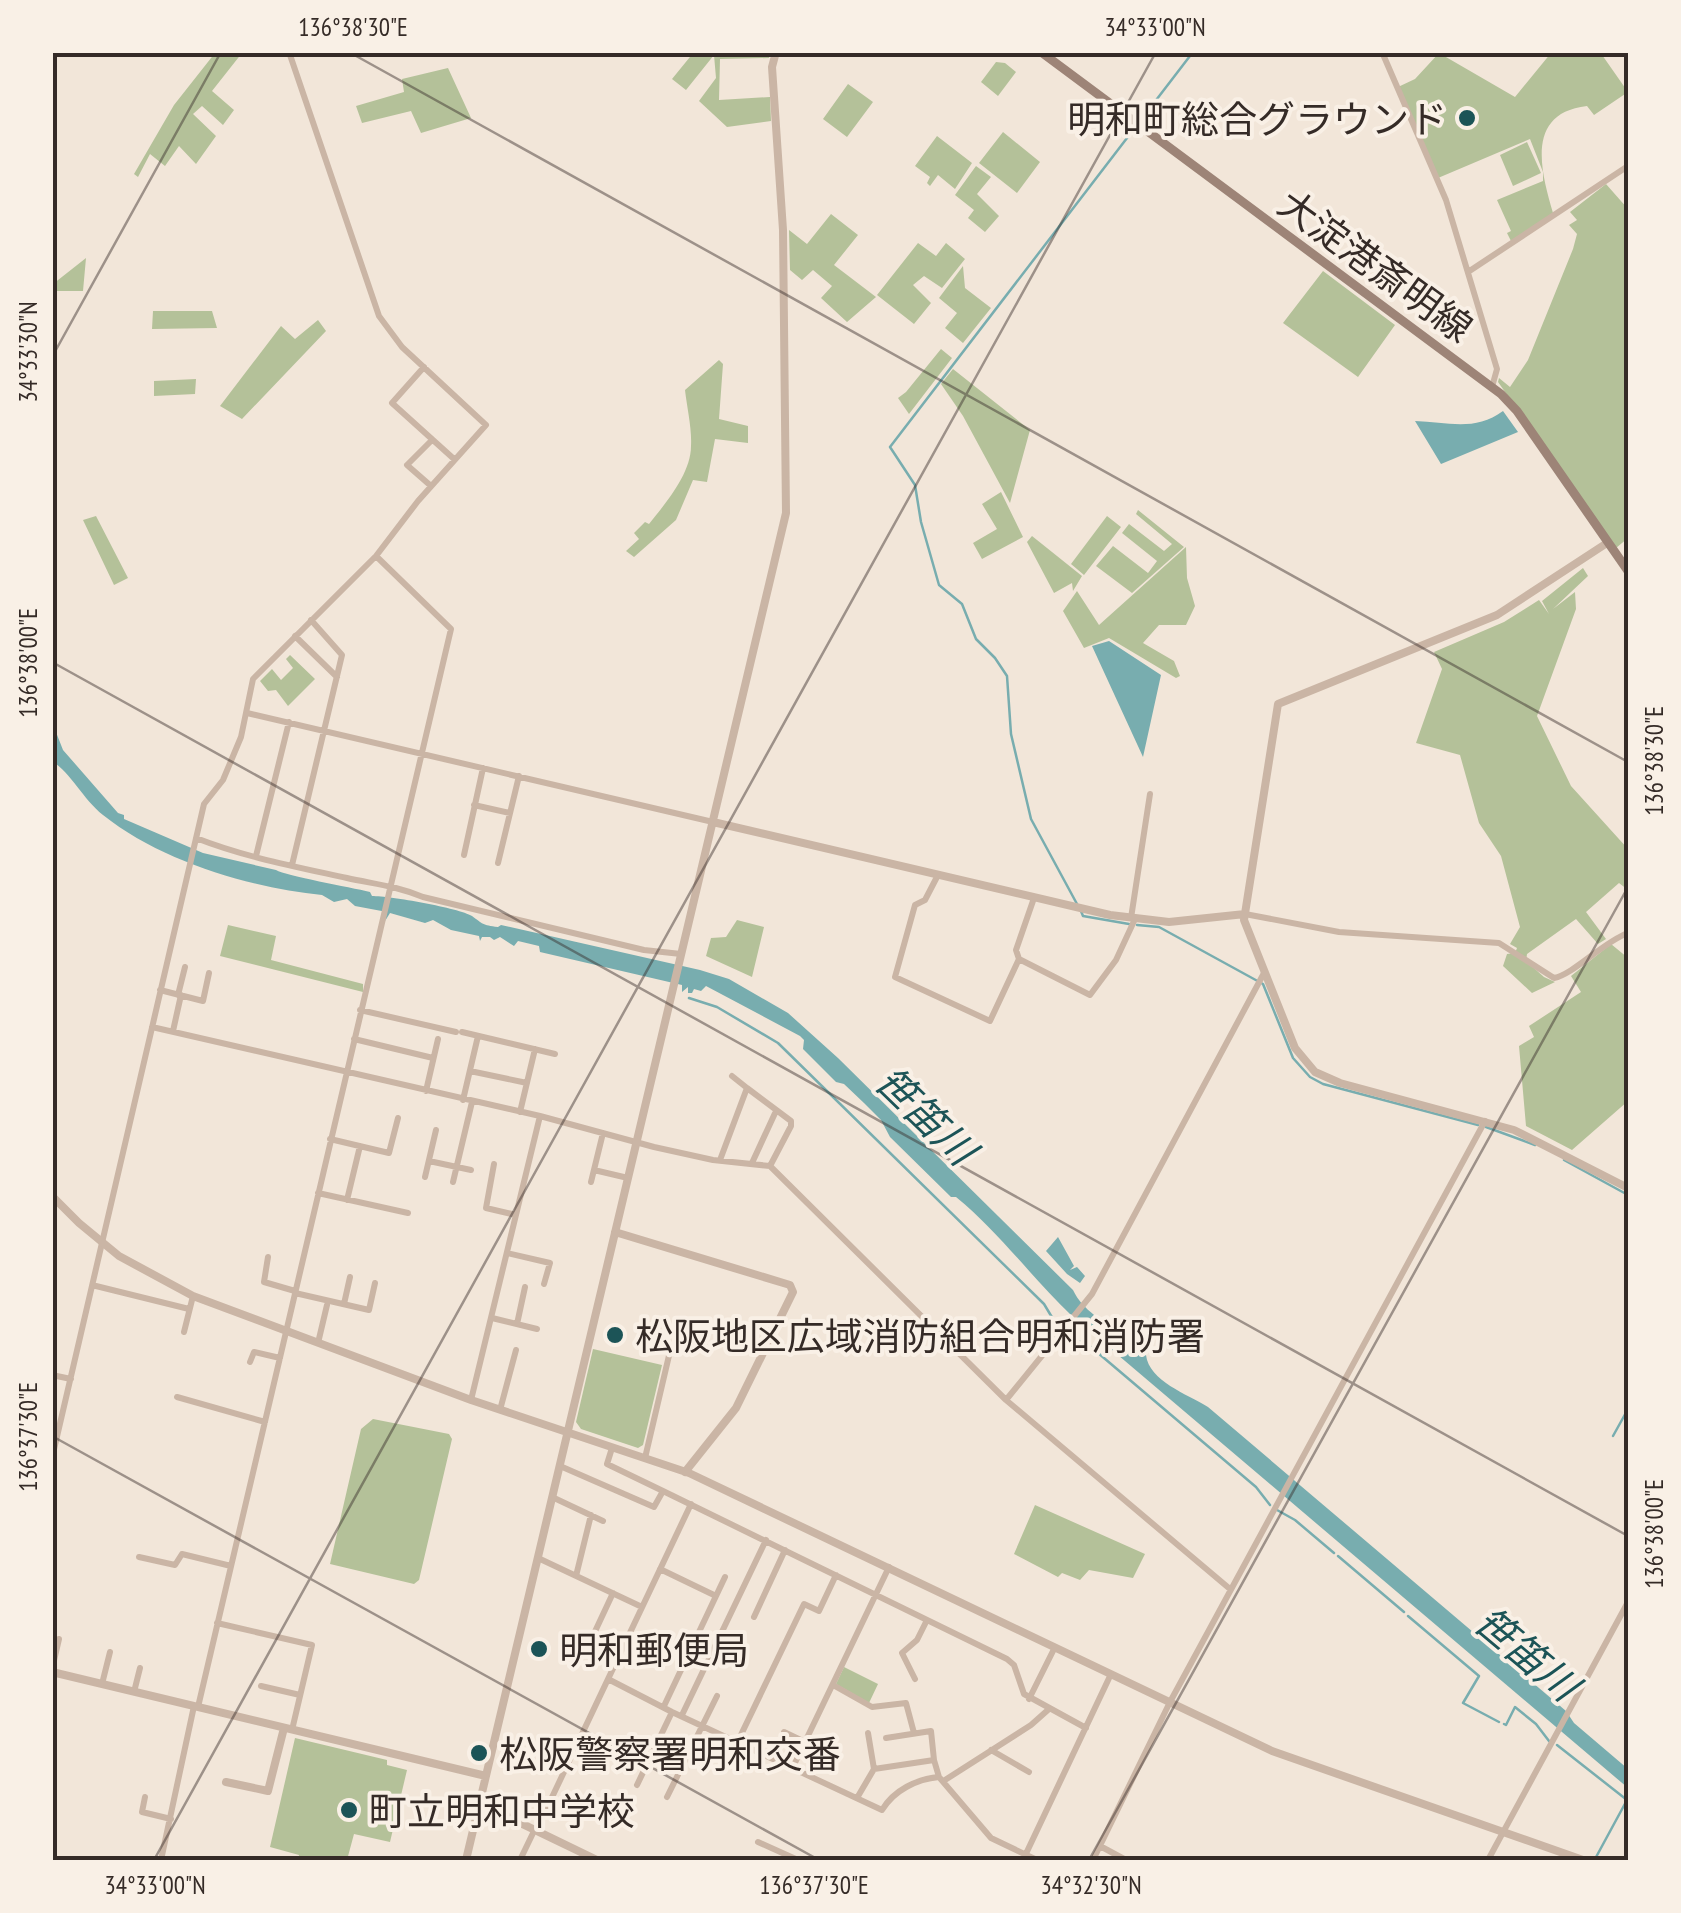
<svg xmlns="http://www.w3.org/2000/svg" width="1681" height="1913" font-family="'PT Sans Narrow','Noto Sans JP',sans-serif">
	<rect width="100%" height="100%" fill="#f2e6d9"/>
	<!-- green -->
	<path fill="#b4c199" d="M694 52 770 53 769 58 720 59 719 100 770 97 771 121 727 127 699 101 716 78 714 55 686 90 672 79Z
		M1600 52 1628 92 1594 115 1587 106C1526 113 1540 169 1553 213L1511 241 1507 233 1511 231 1497 200 1543 181V172L1530 139 1438 178 1398 87 1415 79 1439 53 1515 97 1551 53Z
		M215 53H242L212 91 234 110 223 125 202 106 193 114 216 136 196 164 179 146 165 166 150 154 138 177 134 174 174 105Z
		M996 62 1005 63 1016 72 998 96 981 82Z
		M448 68 471 118 421 133 411 111 362 123 356 106 404 92 402 79Z
		M848 84 873 102 847 137 823 119Z
		M1003 132 1040 162 1017 193 979 163Z
		M937 136 972 163 955 189 938 175 930 186 927 183 930 177 915 166Z
		M1527 142 1541 173 1513 186 1500 155Z
		M976 166 991 177 977 194 999 216 985 232 968 218 974 210 955 195Z
		M1606 184 1628 209V486L1624 489 1628 497V538L1616 548 1498 382 1499 378 1510 387 1528 360 1573 249 1577 234 1569 225 1577 220 1570 212Z
		M831 214 858 235 834 265 876 297 847 322 821 298 832 286 813 270 802 280 790 270 789 230 807 244Z
		M918 243 936 256 946 243 965 259 942 288 924 276 913 285 931 303 914 324 877 295Z
		M86 258 83 291H53V284Z
		M963 266 965 288 991 308 963 343 945 328 957 313 939 298Z
		M1323 271 1395 325 1358 377 1283 323Z
		M153 311H212L217 328 152 329Z
		M318 320 326 331 242 419 220 406 281 326 295 339Z
		M941 349 952 358 909 414 898 398 906 392Z
		M719 360 723 364 719 419 748 426V443L715 439 707 482 693 480 676 520 634 557 626 551 639 539 634 533 645 522 649 524C665 504 691 474 691 446 692 428 687 408 685 390Z
		M953 369 1030 430 1010 503 963 416 941 384Z
		M196 379 195 394 154 396V381Z
		M1001 492 1023 537 982 559 973 543 997 529 982 504Z
		M1138 510 1184 547 1132 593 1096 566 1113 546 1148 573 1157 561 1122 533 1129 524 1164 551 1172 544 1136 514Z
		M96 516 128 578 114 585 83 520Z
		M1107 516 1121 527 1084 575 1071 564Z
		M1032 536 1082 576 1073 591 1072 583 1054 593 1027 542Z
		M1186 547 1187 578 1195 606 1186 625H1159L1143 643 1174 661 1180 676 1176 678 1109 638 1084 648 1063 611 1077 591 1099 625Z
		M1583 568 1588 576 1553 609 1575 592 1576 609 1537 716 1571 786 1628 849V890L1619 883 1586 912 1606 939 1598 944 1576 919 1527 954 1526 961 1544 977 1555 982 1532 993 1503 966 1507 954 1515 953 1517 948 1510 944 1520 927 1501 856 1479 823 1460 755 1416 743 1442 669 1434 652 1504 622 1539 600 1549 614 1542 601Z
		M290 655 315 679 288 706 276 690 268 691 260 681 272 669 281 680 293 668 286 659Z
		M737 920 764 927 752 977 706 956 711 938 726 937Z
		M228 925 276 936 271 960 363 984V992L220 956Z
		M1611 944 1628 958V1101L1572 1150 1526 1126 1519 1046 1534 1037 1529 1026 1581 992 1571 976Z
		M593 1349 662 1365 643 1445 638 1448 581 1429 576 1422Z
		M373 1419 449 1434 452 1439 419 1580 414 1584 330 1564 361 1429Z
		M1035 1505 1145 1554 1133 1578 1089 1570 1080 1580 1062 1573 1058 1577 1014 1554Z
		M844 1667 878 1684 869 1703 836 1684Z
		M295 1738 387 1760V1765L407 1770 390 1842 354 1834 347 1860H298L299 1855 270 1847Z"/>
	<!-- water -->
	<path fill="#78adaf" d="M1503 411 1518 432 1441 464 1415 421C1447 422 1475 432 1503 411Z
		M1109 641 1161 675 1143 757 1092 646Z
		M52 722 63 750 118 813 124 815V819L203 853 276 870C286 876 350 887 370 892L372 896C390 896 459 908 472 916 483 924 482 925 498 927L501 925 700 970 729 979 788 1013 838 1058 1073 1290C1083 1311 1103 1321 1122 1333 1130 1338 1138 1348 1146 1355 1149 1381 1187 1394 1208 1407L1566 1711 1574 1723 1628 1769V1788L1072 1316C1030 1276 1001 1234 956 1197H951L890 1137 881 1120 864 1103 844 1084 836 1082 803 1049 804 1040 800 1036 706 986 701 991 694 989 692 993H688V987L682 992V985L540 952 539 946 518 941 514 946 500 937 494 940 490 937H482L480 941 479 936 451 930 433 920 425 923 390 913 385 921 387 912 355 906 347 899 334 902 322 895C252 888 162 862 103 815 83 799 70 772 53 762Z
		M1058 1237 1074 1266 1070 1270 1077 1267 1085 1276 1080 1283 1067 1274 1046 1251Z"/>
	<g fill="none" stroke-linecap="round" stroke-linejoin="round">
		<!-- stream -->
		<path stroke="#78adaf" stroke-width="2.5" d="M1077 904 1031 819 1011 734 1007 676 995 658 976 639 962 604 939 585 921 522 915 485 890 447 1193 52
			M1081 911 1083 916 1129 924
			M1137 925 1159 927 1263 984 1293 1058 1310 1077 1323 1084 1478 1125
			M689 998 717 1007 778 1043 1044 1304 1059 1329
			M1486 1127 1535 1145
			M1564 1160 1628 1195
			M1067 1335 1091 1347 1256 1487 1270 1505
			M1613 1436 1628 1409
			M1277 1510 1295 1520 1334 1553
			M1338 1556 1404 1612
			M1408 1616 1479 1676 1463 1703 1499 1722
			M1504 1724 1506 1725 1515 1707 1536 1724 1549 1741
			M1557 1745 1627 1800 1595 1859"/>
		<!-- minor -->
		<path stroke="#cab5a5" stroke-width="6" d="M1382 52 1446 200 1497 369 1492 387
			M1468 272 1628 166
			M424 367 392 403 454 459
			M431 486 407 465 431 441
			M295 636 337 677
			M247 713 713 822
			M474 805 510 813
			M196 838C244 857 297 867 347 878 374 884 397 886 423 897L644 950 681 954
			M464 855 483 768
			M256 856 289 722
			M498 863 519 776
			M292 865 342 655 311 620
			M938 875 925 900 915 905 895 977 990 1021 1019 959
			M1034 898 1016 950 1019 959 1090 995 1116 960 1135 919
			M1245 914 1339 932 1499 943 1554 978C1574 974 1603 942 1628 933
			M1131 918 1150 794
			M160 990 203 1001 209 973
			M178 995 185 967
			M360 1010 456 1032
			M152 1027 540 1116 654 1147 713 1160 770 1166 1006 1400 1230 1589
			M173 1031 181 995
			M462 1032 555 1054
			M354 1039 433 1058
			M470 1071 527 1083
			M732 1076 747 1088
			M426 1091 438 1039
			M463 1100 478 1036
			M520 1112 535 1049
			M330 1139 389 1153 398 1118
			M720 1160 747 1088 791 1121V1126L770 1166
			M429 1161 471 1170
			M752 1163 776 1111
			M494 1164 486 1208 516 1215
			M594 1170 628 1178
			M425 1177 436 1130
			M453 1182 472 1102
			M591 1182 603 1133
			M318 1193 408 1213
			M347 1200 360 1146
			M507 1253 550 1263 544 1284
			M268 1257 264 1282 295 1291
			M96 1286 189 1309
			M295 1293 369 1310 375 1283
			M344 1304 350 1277
			M492 1318 537 1329
			M517 1324 525 1287
			M184 1332 193 1296
			M318 1343 327 1305
			M250 1362 254 1352 280 1358
			M52 1375 71 1379
			M177 1397 265 1422
			M471 1400 540 1116
			M1006 1400 1092 1294 1264 973
			M500 1410 516 1350
			M612 1448 607 1464 663 1491
			M52 1458 204 804 223 780 241 737 253 679 376 556 418 501 486 425 402 347 379 316 289 52
			M645 1458 671 1347
			M560 1466 654 1507 663 1491 1007 1659 1014 1665 1024 1694 1086 1728
			M552 1497 603 1521
			M139 1557 175 1565 182 1554 231 1566
			M538 1558 642 1607
			M660 1569 716 1596 664 1706
			M576 1576 591 1515
			M613 1593 591 1640 620 1653
			M716 1596 725 1577
			M754 1617 785 1550
			M217 1623 312 1645 292 1730
			M52 1669 59 1639
			M608 1679 672 1712 882 1810C894 1790 917 1779 939 1777
			M915 1679 902 1653 917 1640 927 1620
			M102 1684 110 1652
			M833 1685 872 1707 906 1703 914 1733
			M261 1686 300 1695
			M134 1692 140 1668
			M1029 1699 1055 1647
			M198 1707 451 629 376 556
			M682 1715 766 1540
			M784 1732 805 1742
			M868 1733 874 1769
			M886 1738 931 1731 934 1760
			M738 1741 804 1604 819 1611 836 1575
			M991 1750 1029 1772
			M792 1769 889 1567
			M945 1780 1031 1725 1049 1709
			M637 1785 672 1712
			M145 1797 142 1812 171 1819
			M667 1797 717 1696
			M857 1798 874 1769 934 1760 939 1777 991 1838 1037 1860
			M536 1831 691 1504
			M758 1842 798 1860
			M1100 1846 1126 1860
			M161 1860 194 1706
			M520 1860 534 1831
			M1023 1860 1111 1674
			M1093 1860 1170 1702 1485 1121
			M1488 1860 1628 1602"/>
		<!-- tertiary -->
		<path stroke="#cab5a5" stroke-width="8" d="M1607 543 1497 615 1278 704 1244 920 1295 1048 1315 1072 1340 1083 1514 1130 1628 1188
			M713 822 1110 915 1169 922 1245 914
			M52 1196 79 1223 119 1256 193 1296 471 1400 689 1473 1272 1751 1583 1860
			M615 1232 790 1285 793 1292 736 1408 685 1472
			M52 1672 486 1776
			M226 1782 268 1791 284 1728
			M479 1803 597 1860
			M466 1860 786 513 783 230 772 67 776 52"/>
		<!-- secondary -->
		<path stroke="#9d8477" stroke-width="9" d="M1041 52 1501 394 1517 411 1628 571"/>
	</g>
	<!-- ticks -->
	<path fill="none" stroke="#352b27" stroke-width="2.5" stroke-opacity="0.45" d="M349 52 1628 762M52 357 221 52M52 662 1628 1536M52 1436 819 1860M154 1860 1156 52M1089 1860 1628 887"/>
	<!-- markers -->
	<g fill="#1c5457" stroke="#f9f0e6" stroke-width="4">
		<circle cx="1467" cy="118" r="10"/>
		<circle cx="615" cy="1335" r="10"/>
		<circle cx="539" cy="1649" r="10"/>
		<circle cx="479" cy="1753" r="10"/>
		<circle cx="349" cy="1810" r="10"/>
	</g>
	<g text-anchor="middle" dominant-baseline="central" stroke-width="8" stroke-linejoin="round" paint-order="stroke">
		<!-- poi labels -->
		<g font-size="38" fill="#352b27" stroke="#f9f0e6" text-anchor="start">
			<text x="1447" y="118" text-anchor="end">明和町総合グラウンド</text>
			<text x="635" y="1335">松阪地区広域消防組合明和消防署</text>
			<text x="559" y="1649">明和郵便局</text>
			<text x="499" y="1753">松阪警察署明和交番</text>
			<text x="369" y="1810">町立明和中学校</text>
		</g>
		<!-- street labels -->
		<g font-size="38" fill="#352b27" stroke="#f9f0e6">
			<text transform="translate(1376 265) rotate(36)">大淀港斎明線</text>
		</g>
		<!-- water labels -->
		<g font-size="40" font-style="italic" fill="#1c5457" stroke="#f9f0e6">
			<text transform="translate(926 1115) rotate(44)">笹笛川</text>
			<text transform="translate(1527 1653) rotate(40)">笹笛川</text>
		</g>
	</g>
	<!-- border -->
	<rect width="1681" height="1913" fill="none" stroke="#f9f0e6" stroke-width="110"/>
	<rect x="55" y="55" width="1571" height="1803" fill="none" stroke="#352b27" stroke-width="4"/>
	<g font-size="25" text-anchor="middle" fill="#352b27">
		<text x="353" y="36">136°38'30"E</text>
		<text x="1155" y="36">34°33'00"N</text>
		<text transform="translate(28 352) rotate(-90)" y="9">34°33'30"N</text>
		<text transform="translate(28 663) rotate(-90)" y="9">136°38'00"E</text>
		<text transform="translate(1654 761) rotate(-90)" y="9">136°38'30"E</text>
		<text transform="translate(28 1437) rotate(-90)" y="9">136°37'30"E</text>
		<text transform="translate(1654 1534) rotate(-90)" y="9">136°38'00"E</text>
		<text x="155" y="1894">34°33'00"N</text>
		<text x="814" y="1894">136°37'30"E</text>
		<text x="1091" y="1894">34°32'30"N</text>
	</g>
</svg>
